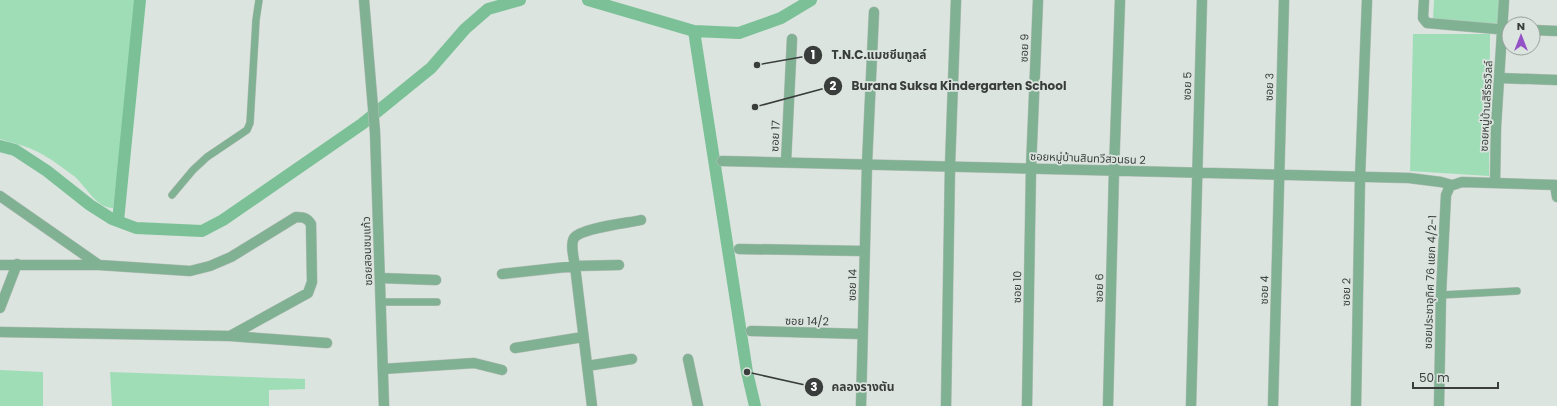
<svg xmlns="http://www.w3.org/2000/svg" width="1557" height="406" font-family="Poppins,'Noto Sans Thai',sans-serif">
	<rect width="100%" height="100%" fill="#dbe4de"/>
	<!-- green -->
	<path fill="#9fddb7" d="M0 0H138L113 208C96 208 86 186 74 176 63 168 50 158 38 152 27 146 12 143 0 139Z
		M1434 0H1500L1499 24 1433 20Z
		M1413 34H1490L1489 176 1410 171Z
		M0 370 43 372V406H0Z
		M110 372 305 379V389L269 390V406H112Z"/>
	<g fill="none" stroke-linecap="round" stroke-linejoin="round">
		<!-- canal -->
		<path stroke="#7cc098" stroke-width="12" d="M588 0 694 31 739 33 781 18 811 0
			M694 31 747 372 755 406
			M0 146 15 150 47 171 90 205 112 219 136 228 202 231 223 220 362 124 431 68 465 29 488 9 520 0
			M118 221 140 0"/>
		<!-- lane casing -->
		<g stroke="#b7bfba" stroke-width="8">
			<path id="lane" d="M172 195 193 170 207 157 247 130 250 123 256 20 259 0
				M1441 295 1517 291
				M381 302H437"/>
		</g>
		<!-- street casing -->
		<g stroke="#b7bfba" stroke-width="11">
			<path id="street" d="M364 0 375 132 384 406
				M1424 0 1423 18 1427 23 1508 30
				M1533 30 1557 31
				M1499 78 1557 80
				M722 161 1409 178 1441 182 1452 185
				M786 162 792 39
				M1495 183 1496 127 1504 0
				M1555 185 1557 197
				M0 196 99 265
				M739 249 865 251
				M0 265H99L190 271 210 266 231 257 296 217C304 217 307 218 311 224L312 282 308 293 230 336 0 332
				M502 274 575 266 619 265
				M380 278 436 280
				M0 308 17 264
				M751 331 862 334
				M230 336 327 343
				M515 348 583 337
				M688 359 698 406
				M587 366 632 359
				M383 369 474 363 502 370
				M592 406 575 266C574 259 570 245 574 238 581 228 628 223 641 220
				M861 406 867 164 874 12
				M946 406 950 166 956 0
				M1027 406 1031 168 1038 0
				M1108 406 1114 171 1120 0
				M1191 406 1202 0
				M1273 406 1284 0
				M1356 406 1360 178 1367 0
				M1439 406 1441 295 1446 195 1450 186 1462 182 1557 185"/>
		</g>
		<!-- lane -->
		<use href="#lane" stroke="#80b193" stroke-width="7"/>
		<!-- street -->
		<use href="#street" stroke="#80b193" stroke-width="10"/>
	</g>
	<g text-anchor="middle" dominant-baseline="central" stroke-width="3.5" stroke-linejoin="round" paint-order="stroke">
		<!-- street labels -->
		<g font-size="11" fill="#393d3b" stroke="#dbe4de">
			<text transform="translate(1024 48) rotate(-88)">ซอย 9</text>
			<text transform="translate(1187 86) rotate(-88)">ซอย 5</text>
			<text transform="translate(1269 87) rotate(-88)">ซอย 3</text>
			<text transform="translate(1486 106) rotate(-87)">ซอยหมู่บ้านสิรีธรวิลล์</text>
			<text transform="translate(775 136) rotate(-87)">ซอย 17</text>
			<text transform="translate(1088 158) rotate(2)">ซอยหมู่บ้านสินทวีสวนธน 2</text>
			<text transform="translate(367 251) rotate(-92)">ซอยสอนชมแก้ว</text>
			<text transform="translate(1430 282) rotate(-88)">ซอยประชาอุทิศ 76 แยก 4/2-1</text>
			<text transform="translate(852 285) rotate(-88)">ซอย 14</text>
			<text transform="translate(1017 287) rotate(-89)">ซอย 10</text>
			<text transform="translate(1099 288) rotate(-89)">ซอย 6</text>
			<text transform="translate(1264 290) rotate(-89)">ซอย 4</text>
			<text transform="translate(1346 292) rotate(-89)">ซอย 2</text>
			<text transform="translate(807 321) rotate(1)">ซอย 14/2</text>
		</g>
	</g>
	<!-- callouts -->
	<path fill="none" stroke="#393d3b" stroke-width="1.5" d="M757 65L813 55M755 107L833 86M747 372L814 387"/>
	<g fill="#393d3b" stroke="#dbe4de" stroke-width="1.5">
		<circle cx="757" cy="65" r="4"/>
		<circle cx="755" cy="107" r="4"/>
		<circle cx="747" cy="372" r="4"/>
		<circle cx="813" cy="55" r="10"/>
		<circle cx="833" cy="86" r="10"/>
		<circle cx="814" cy="387" r="10"/>
	</g>
	<g font-size="12" text-anchor="middle" font-weight="bold" fill="#fff">
		<text x="813" y="59">1</text>
		<text x="833" y="90">2</text>
		<text x="814" y="391">3</text>
	</g>
	<g font-size="12" text-anchor="middle" font-weight="bold" fill="#393d3b" stroke="#dbe4de" stroke-width="3.5" stroke-linejoin="round" paint-order="stroke">
		<text x="879" y="59">T.N.C.แมชชีนทูลล์</text>
		<text x="959" y="90">Burana Suksa Kindergarten School</text>
		<text x="863" y="391">คลองรางตัน</text>
	</g>
	<!-- north arrow -->
	<g transform="translate(1521 36)"><circle r="19" fill="#dbe4de" stroke="#9aa19d"/>
	<path d="M0-3L7 15L0 10L-7 15Z" fill="#9452c7"/>
	<text y="-6" font-size="11" font-weight="bold" text-anchor="middle" fill="#393d3b">N</text>
	</g>
	<!-- scale -->
	<path d="M1413 382v6h85v-6" fill="none" stroke="#393d3b" stroke-width="2"/>
	<text x="1419" y="382" font-size="12" fill="#393d3b" stroke="#dbe4de" stroke-width="3" paint-order="stroke">50 m</text>
</svg>
